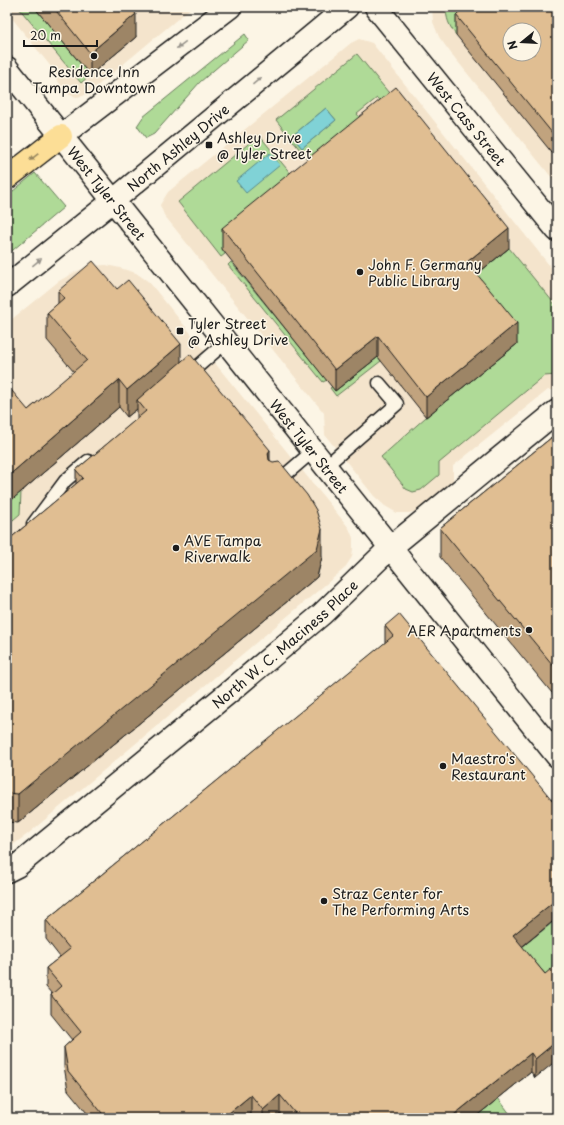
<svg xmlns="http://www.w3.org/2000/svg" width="564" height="1125" font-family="'Playpen Sans',sans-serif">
	<rect width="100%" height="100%" fill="#fcf5e5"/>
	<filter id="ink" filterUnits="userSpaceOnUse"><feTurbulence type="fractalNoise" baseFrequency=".025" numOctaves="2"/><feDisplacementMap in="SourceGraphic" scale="8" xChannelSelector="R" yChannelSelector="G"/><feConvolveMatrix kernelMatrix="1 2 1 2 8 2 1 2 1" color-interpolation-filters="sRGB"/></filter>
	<g filter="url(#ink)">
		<!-- built -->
		<path fill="#f4e4cc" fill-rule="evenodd" d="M7 7H192L91 91 83 96 76 97 68 94 53 75 52 68 7 12Z
			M432 7H557V184L450 52 439 37 433 22ZM510 30H534V54H510Z
			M359 39 372 43 557 275V390H548L453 466V483L418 511 409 513H397L385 506 374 496 325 435 324 413 164 215 160 205 168 192 351 43Z
			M106 265 120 268 136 273 149 282 349 528 353 538V548L352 557 344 569 29 833 13 845 7 847V323L59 281 75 272 90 266Z"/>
		<!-- green -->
		<path fill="#afda97" stroke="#667b5a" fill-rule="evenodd" d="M18 7H34L90 75 81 83Z
			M446 7H462L473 20 456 35C449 26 446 18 446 7Z
			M245 34 249 40 200 82 154 134 146 138 137 126 143 117Z
			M357 54 402 109 399 112 396 108 317 171 276 120ZM377 98 387 109 366 125 357 114ZM326 108 336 120 302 148 292 136Z
			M259 135 300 185 222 249 225 254 221 257 178 202Z
			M35 173 64 207 7 255V196Z
			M509 248 557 307V375L544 376 439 463V475L421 490 413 492 406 489 381 457 426 417 467 282Z
			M231 262 327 380 323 382 228 265Z
			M378 357 381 361 336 396 330 388Z
			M21 492 20 514 7 525V504Z
			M557 919V970L538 985 513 954Z
			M498 1098 513 1118H473Z"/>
		<!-- water -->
		<path fill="#80d2d6" stroke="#58898c" d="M326 108 336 120 302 148 292 136Z
			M270 153 280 165 246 193 236 181Z"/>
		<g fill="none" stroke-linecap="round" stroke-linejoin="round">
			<!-- lane casing -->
			<g stroke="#1c1c1c" stroke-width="15">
				<path id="lane" d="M188 375 226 342
					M326 466 397 404 379 383
					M277 482 313 451
					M33 524 65 481 88 461"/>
			</g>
			<!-- street casing -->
			<g stroke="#1c1c1c" stroke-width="25">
				<g id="street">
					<path id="s1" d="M7 871 17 866 233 689 322 614 390 548 557 411"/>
				</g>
			</g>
			<!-- secondary casing -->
			<g stroke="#1c1c1c" stroke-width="25">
				<g id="secondary">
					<path id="s2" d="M376 7 557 230"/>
					<path id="s3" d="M7 68 557 756"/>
					<path d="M61 136 230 7"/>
					<path id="s4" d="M7 286 114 200 347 7"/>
				</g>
			</g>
			<!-- highway casing -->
			<g stroke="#1c1c1c" stroke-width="25">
				<path id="highway" d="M7 178 61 136"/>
			</g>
			<!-- lane -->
			<use href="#lane" stroke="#fcf5e5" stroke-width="12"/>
			<!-- street -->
			<use href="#street" stroke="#fcf5e5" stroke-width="22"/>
			<!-- secondary -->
			<use href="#secondary" stroke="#fcf5e5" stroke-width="22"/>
			<!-- highway -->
			<use href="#highway" stroke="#fcde96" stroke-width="22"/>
		</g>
		<!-- wall -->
		<path fill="#c1a37e" stroke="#1c1c1c" d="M34 7H130L136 37 90 75Z
			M462 7H557V159L456 35V15L463 8Z
			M222 228 509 248 477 274 517 344 426 417 378 357 335 391 222 249Z
			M117 289 181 362 270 460 322 557 317 577 18 823 7 822V541L76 484V470L137 419V409L127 417 119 407 21 492 28 410 74 372 47 340V313L58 304V291Z
			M557 433V699L440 557V528Z
			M385 626 557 806V918L522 947 545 974 535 1078 531 1072 474 1118H284L280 1114 276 1118H254L251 1114 246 1118H91L68 1090 64 1066V1047L72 1040 51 1014V995L52 994 46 987V968L60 957 46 939V920L385 643Z"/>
		<!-- shaded-wall -->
		<path fill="#9d8566" stroke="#1c1c1c" d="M136 14V37L90 75V53Z
			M509 228V248L467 282V262Z
			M517 323V344L426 417V397Z
			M378 336V357L335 391V370Z
			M181 344V371L137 400V409L127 417V390Z
			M119 380V407L7 504V477Z
			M270 450V479L268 453Z
			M322 529V557L317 577 18 823V794Z
			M557 899V918L513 954V935Z
			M557 1041V1060L535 1078V1059Z
			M531 1053V1072L474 1118H450Z
			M251 1095V1114L246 1118H223Z
			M280 1095V1114L276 1118H263V1110Z"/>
		<!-- building -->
		<path fill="#e0be92" stroke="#1c1c1c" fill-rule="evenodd" d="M53 7H130L136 14 90 53Z
			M464 7H557V139L456 15ZM510 30H534V54H510Z
			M396 87 509 228 467 262 517 323 426 397 378 336 335 370 222 228Z
			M93 261 117 289 128 280 181 344 127 390 119 380 7 477V385L28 410 87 360 47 313 64 298 58 291Z
			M190 354 270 450 268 453 269 460 273 462 279 461 307 495 316 510 322 529 317 549 18 794 7 793V541L83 478 76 470 146 411 137 400Z
			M557 433V670L440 528Z
			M399 614 557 806V899L513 935 545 974 557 964V1041L535 1059 531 1053 450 1118H299L280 1095 263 1110 251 1095 223 1118H106L68 1071 64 1047 81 1032 51 995 61 986 46 968 70 949 46 920 393 636 385 626Z"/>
		<!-- one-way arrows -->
		<defs><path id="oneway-solid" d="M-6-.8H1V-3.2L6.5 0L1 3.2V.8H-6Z"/></defs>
		<g fill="#97938b">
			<use href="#oneway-solid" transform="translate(181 45) rotate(143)"/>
			<use href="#oneway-solid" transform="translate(257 81) rotate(-40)"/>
			<use href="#oneway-solid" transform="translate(37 262) rotate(-39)"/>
		</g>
		<use fill="#97875f" href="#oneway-solid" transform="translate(34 157) rotate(142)"/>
	</g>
	<!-- markers -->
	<g fill="#1c1c1c" stroke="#fcf5e5" stroke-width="1.5">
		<circle cx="94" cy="56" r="4"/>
		<rect x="205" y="141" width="8" height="8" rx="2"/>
		<circle cx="360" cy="272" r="4"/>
		<rect x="176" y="327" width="8" height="8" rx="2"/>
		<circle cx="176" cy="548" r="4"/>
		<circle cx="529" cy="630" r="4"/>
		<circle cx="443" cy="766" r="4"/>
		<circle cx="324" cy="901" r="4"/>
	</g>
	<g text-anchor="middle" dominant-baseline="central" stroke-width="3" stroke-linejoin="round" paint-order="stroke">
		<!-- poi labels -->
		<g font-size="14" fill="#1c1c1c" stroke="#fcf5e5" text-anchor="start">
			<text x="94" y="71" text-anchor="middle">Residence Inn<tspan x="94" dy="16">Tampa Downtown</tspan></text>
			<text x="217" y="137">Ashley Drive<tspan x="217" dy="16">@ Tyler Street</tspan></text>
			<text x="368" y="264">John F. Germany<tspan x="368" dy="16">Public Library</tspan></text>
			<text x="188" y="323">Tyler Street<tspan x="188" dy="16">@ Ashley Drive</tspan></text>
			<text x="184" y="540">AVE Tampa<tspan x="184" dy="16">Riverwalk</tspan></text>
			<text x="521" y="630" text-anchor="end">AER Apartments</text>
			<text x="451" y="758">Maestro's<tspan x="451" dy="16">Restaurant</tspan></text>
			<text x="332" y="893">Straz Center for<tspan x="332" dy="16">The Performing Arts</tspan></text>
		</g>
		<!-- street labels -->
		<g font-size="14" fill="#1c1c1c" stroke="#fcf5e5">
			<text stroke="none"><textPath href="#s2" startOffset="144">West Cass Street</textPath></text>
			<text stroke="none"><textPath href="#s4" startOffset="220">North Ashley Drive</textPath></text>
			<text stroke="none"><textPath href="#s3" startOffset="160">West Tyler Street</textPath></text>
			<text stroke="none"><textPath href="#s3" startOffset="484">West Tyler Street</textPath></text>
			<text stroke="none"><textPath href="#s1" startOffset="359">North W. C. Maciness Place</textPath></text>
		</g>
	</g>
	<!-- margin -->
	<rect width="564" height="1125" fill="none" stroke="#fcf5e5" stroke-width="24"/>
	<rect x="12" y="12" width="540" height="1101" fill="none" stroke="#1c1c1c" stroke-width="1.5" filter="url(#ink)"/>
	<!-- north arrow -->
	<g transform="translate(522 42) rotate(252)"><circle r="19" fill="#fcf5e5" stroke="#a29e95"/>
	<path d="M0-3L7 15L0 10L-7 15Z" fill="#1c1c1c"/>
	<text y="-6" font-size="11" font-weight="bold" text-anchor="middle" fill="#1c1c1c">N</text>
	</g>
	<!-- scale -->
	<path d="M24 40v6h73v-6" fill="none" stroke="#1c1c1c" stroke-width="2"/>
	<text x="30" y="40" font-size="12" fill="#1c1c1c" stroke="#fcf5e5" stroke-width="3" paint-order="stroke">20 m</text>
</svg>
